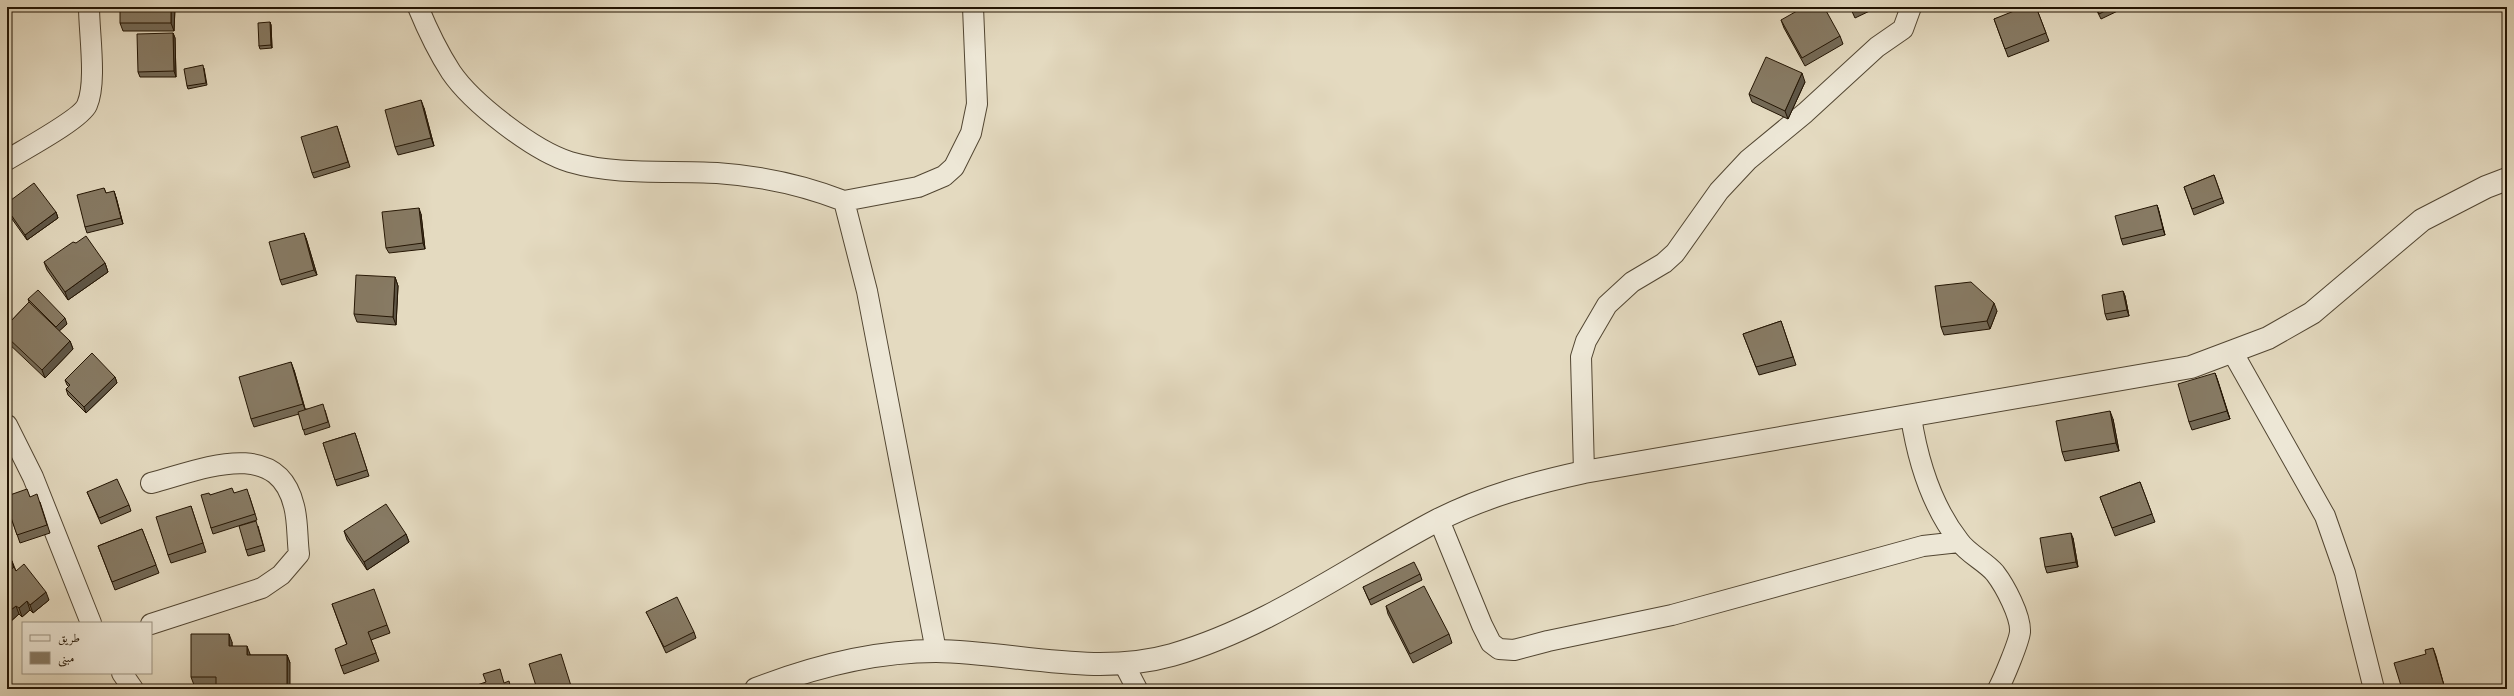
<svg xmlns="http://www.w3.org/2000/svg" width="2514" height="696" font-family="'IM FELL Great Primer',Amiri,serif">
	<rect width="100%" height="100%" fill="#e4dac0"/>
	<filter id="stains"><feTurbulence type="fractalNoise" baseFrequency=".005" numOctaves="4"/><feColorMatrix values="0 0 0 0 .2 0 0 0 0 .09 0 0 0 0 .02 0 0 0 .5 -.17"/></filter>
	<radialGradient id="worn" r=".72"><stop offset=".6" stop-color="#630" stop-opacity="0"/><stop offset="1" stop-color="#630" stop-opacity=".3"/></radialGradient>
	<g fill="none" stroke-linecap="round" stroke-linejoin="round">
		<!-- minor casing -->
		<g stroke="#524632" stroke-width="22">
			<path id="minor" d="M418 7C427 29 438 52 451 72 472 103 534 151 570 162 618 176 669 170 717 173 761 176 803 185 844 201L867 291 936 651
				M7 160C23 150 81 119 87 105 97 82 89 33 89 7
				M844 201 918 187 944 176 954 167 971 133 977 104 973 7
				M2233 353 2325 516 2345 573 2374 689
				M1911 417C1918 462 1931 505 1959 541 1968 554 1985 561 1995 573 2005 586 2021 616 2020 632 2019 642 2003 680 1998 689
				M7 425 33 477 91 623
				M1584 472 1581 357 1586 341 1607 305 1632 282 1664 263 1675 253 1719 191 1748 160 1805 113 1877 47 1903 29 1911 7
				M151 483C198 471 277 435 294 506 298 521 297 539 299 554L281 575 262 588 151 624
				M1439 520 1482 625 1491 643 1499 649 1514 650 1548 641 1672 615 1923 546 1959 542
				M1124 664 1137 689
				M122 673 133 689"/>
		</g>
		<!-- tertiary casing -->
		<g stroke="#524632" stroke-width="24">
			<path id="tertiary" d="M756 689C813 667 874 651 936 651 1014 652 1094 677 1172 655 1269 627 1350 566 1438 520 1485 496 1534 483 1584 472L2191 367 2268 338 2312 313 2422 220 2486 187 2507 179"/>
		</g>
		<!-- minor -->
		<use href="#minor" stroke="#ede7d6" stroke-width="20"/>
		<!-- tertiary -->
		<use href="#tertiary" stroke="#ede7d6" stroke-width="22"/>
	</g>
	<!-- wall -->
	<path fill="#746a57" stroke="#221403" d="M175 7 174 31H123L120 23Z
		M1850 7H1878L1855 18Z
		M2036 7 2049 41 2008 57 1994 19Z
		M2095 7H2126L2101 19Z
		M1781 20 1840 36 1843 44 1805 66 1784 28Z
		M270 22 271 25 272 48 260 49 259 46Z
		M173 33 175 38 176 77H140L138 72Z
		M204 68 207 85 188 89 187 86Z
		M1805 82 1788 119 1752 102 1749 94Z
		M424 108 434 146 398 155 395 147Z
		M337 126 350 167 314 178 312 173Z
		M2214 175 2224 203 2194 215 2184 187Z
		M104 188 106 193 116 197 123 224 87 233 85 227Z
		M7 203 56 212 58 218 27 240 7 212Z
		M2157 205 2165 235 2123 245 2121 239Z
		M421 214 425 249 389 253 386 248Z
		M306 238 317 275 282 285 280 280Z
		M44 262 105 263 108 272 68 300 47 270Z
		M395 277 398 286 396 325 357 322 354 314Z
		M2123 291 2125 296 2129 316 2107 320 2105 314Z
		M28 299 67 324 59 331 70 341 73 349 45 378 7 342V317L11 321 29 302Z
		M1997 311 1990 329 1944 335 1941 327Z
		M1781 321 1796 365 1759 375 1743 334Z
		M294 370 305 409 325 410 330 427 305 435 299 414 254 427 251 419Z
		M2215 373 2230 419 2192 430 2189 422Z
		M115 377 117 383 86 413 68 395 66 389 69 387 67 385 65 380Z
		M2113 419 2119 451 2065 461 2062 452Z
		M355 433 369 476 337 486 323 443Z
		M2140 482 2155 522 2115 536 2100 497Z
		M87 492 129 505 131 511 101 524Z
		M234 493 249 495 257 520 213 534 211 528 210 495Z
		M7 496 30 497 40 502 50 533 20 543 10 514 7 515Z
		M191 506 206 552 171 563 168 555Z
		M258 526 265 551 248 556 246 550Z
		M142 529 159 573 115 590 98 546Z
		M344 531 406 534 409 542 367 570 347 540Z
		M2073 538 2078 567 2047 573 2045 567Z
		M7 555 12 561 16 571 49 600 33 613 30 610 22 617 19 614 10 622 7 618Z
		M1420 574 1422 580 1371 605 1363 587Z
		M332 604 387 625 390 633 371 640 379 661 344 674 341 666 347 645Z
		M1386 606 1449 634 1452 643 1413 663 1388 614Z
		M646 612 694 632 696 638 666 653 649 617Z
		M232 642V646L250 654V655H287L290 663 216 685H194L191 677Z"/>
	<!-- shaded-wall -->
	<path fill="#5e5647" stroke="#221403" d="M171 7H175L174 31 171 23Z
		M270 22 271 25 272 48 271 45Z
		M173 33 175 38 176 77 174 71Z
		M1802 73 1805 82 1788 119 1785 111Z
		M421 100 424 108 434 146 431 138Z
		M114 191 116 197 123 224 121 218Z
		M2157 205 2159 211 2165 235 2163 229Z
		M419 208 421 214 425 249 423 243Z
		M56 212 58 218 27 240 25 235Z
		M304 233 306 238 317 275 314 270Z
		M105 263 108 272 68 300 65 292Z
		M395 277 398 286 396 325 393 317Z
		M2123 291 2125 296 2129 316 2127 310Z
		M1994 303 1997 311 1990 329 1987 321Z
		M65 318 67 324 57 333 55 328Z
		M70 341 73 349 45 378 42 370Z
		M291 362 294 370 306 412 303 404Z
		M2215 373 2218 381 2230 419 2227 411Z
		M115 377 117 383 86 413 84 407Z
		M2110 411 2113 419 2119 451 2116 443Z
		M2071 533 2073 538 2078 567 2076 562Z
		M406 534 409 542 367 570 364 562Z
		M12 561 14 569 7 575V564Z
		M46 592 49 600 33 613 30 605Z
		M27 601 30 610 22 617 19 608Z
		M16 606 19 614 10 622 7 613Z
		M229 634 232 642V654L229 646Z
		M247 646 250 654V663L247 655Z
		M2433 648 2436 656 2445 689Z
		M287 655 290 663V689H287Z"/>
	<!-- building -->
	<path fill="#877b65" stroke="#221403" d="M120 7H171V23H120Z
		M1804 7H1824L1840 36 1802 58 1781 20Z
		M1851 7H1859L1852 10Z
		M2024 7H2036L2046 33 2005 49 1994 19Z
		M2096 7H2113L2099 14Z
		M270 22 271 45 259 46 258 23Z
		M173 33 174 71 138 72 137 34Z
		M1766 57 1802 73 1785 111 1749 94Z
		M203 65 206 83 187 86 184 69Z
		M421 100 431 138 395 147 385 110Z
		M337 126 348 162 312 173 301 137Z
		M2214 175 2222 198 2192 209 2184 187Z
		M34 183 56 212 25 235 7 209V203Z
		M104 188 106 193 114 191 121 218 85 227 77 195Z
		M2157 205 2163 229 2121 239 2115 216Z
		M419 208 423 243 386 248 382 212Z
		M304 233 314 270 280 280 269 242Z
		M86 236 105 263 65 292 44 262 73 242 76 243Z
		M356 275 395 277 393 317 354 314Z
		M1971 282 1994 303 1987 321 1941 327 1935 286Z
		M38 290 65 318 56 327 28 299Z
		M2123 291 2127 310 2105 314 2102 295Z
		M29 302 70 341 42 370 7 337V317L11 321Z
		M1781 321 1793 357 1756 367 1743 334Z
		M92 353 115 377 84 407 66 389 70 385 65 380Z
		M291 362 303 404 251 419 239 377Z
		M2215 373 2227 411 2189 422 2178 384Z
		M323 404 328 422 303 430 298 412Z
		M2110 411 2116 443 2062 452 2056 421Z
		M355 433 367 470 335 480 323 443Z
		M117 479 129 505 99 518 87 492Z
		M2140 482 2152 514 2112 528 2100 497Z
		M232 488 234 493 247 489 255 514 211 528 201 495 209 493 210 495Z
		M27 489 30 497 37 494 47 525 17 535 7 506V496Z
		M386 504 406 534 364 562 344 531Z
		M191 506 203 543 168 555 156 517Z
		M256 521 263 545 246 550 239 526Z
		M142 529 156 565 112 582 98 546Z
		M2071 533 2076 562 2045 567 2040 538Z
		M7 555 12 561 7 564Z
		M1414 562 1420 574 1369 600 1363 587Z
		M24 564 46 592 30 605 27 601 19 608 16 606 7 613V573L14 567 16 571Z
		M1424 586 1449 634 1410 654 1386 606Z
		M374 589 387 625 368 632 376 653 341 666 335 649 347 644 332 604Z
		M677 597 694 632 664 647 646 612Z
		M191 634H229V646H247V655H287V689H195V685H216V677H191Z
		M2433 648 2445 689H2402L2394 663 2426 654 2425 650Z
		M561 654 572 689H537L529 664Z
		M500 669 504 683 509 681 511 689H472L471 687 486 682 483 674Z"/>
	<!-- margin -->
	<rect width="2514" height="696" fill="none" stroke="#e4dac0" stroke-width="24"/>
	<rect x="8" y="8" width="2498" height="680" fill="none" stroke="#221403" stroke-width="2"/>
	<rect x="12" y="12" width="2490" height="672" fill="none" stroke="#221403"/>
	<!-- legend -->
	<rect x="22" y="622" width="130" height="52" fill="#ede7d6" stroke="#9c9382"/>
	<rect x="30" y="635" width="20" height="6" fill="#ede7d6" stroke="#9c9382"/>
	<text x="58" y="642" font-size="12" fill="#221403">طريق</text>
	<rect x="30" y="652" width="20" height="12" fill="#877b65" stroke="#9c9382"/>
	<text x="58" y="662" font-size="12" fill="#221403">مبنى</text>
	<rect width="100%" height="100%" filter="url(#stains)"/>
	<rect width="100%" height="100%" fill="url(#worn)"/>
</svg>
